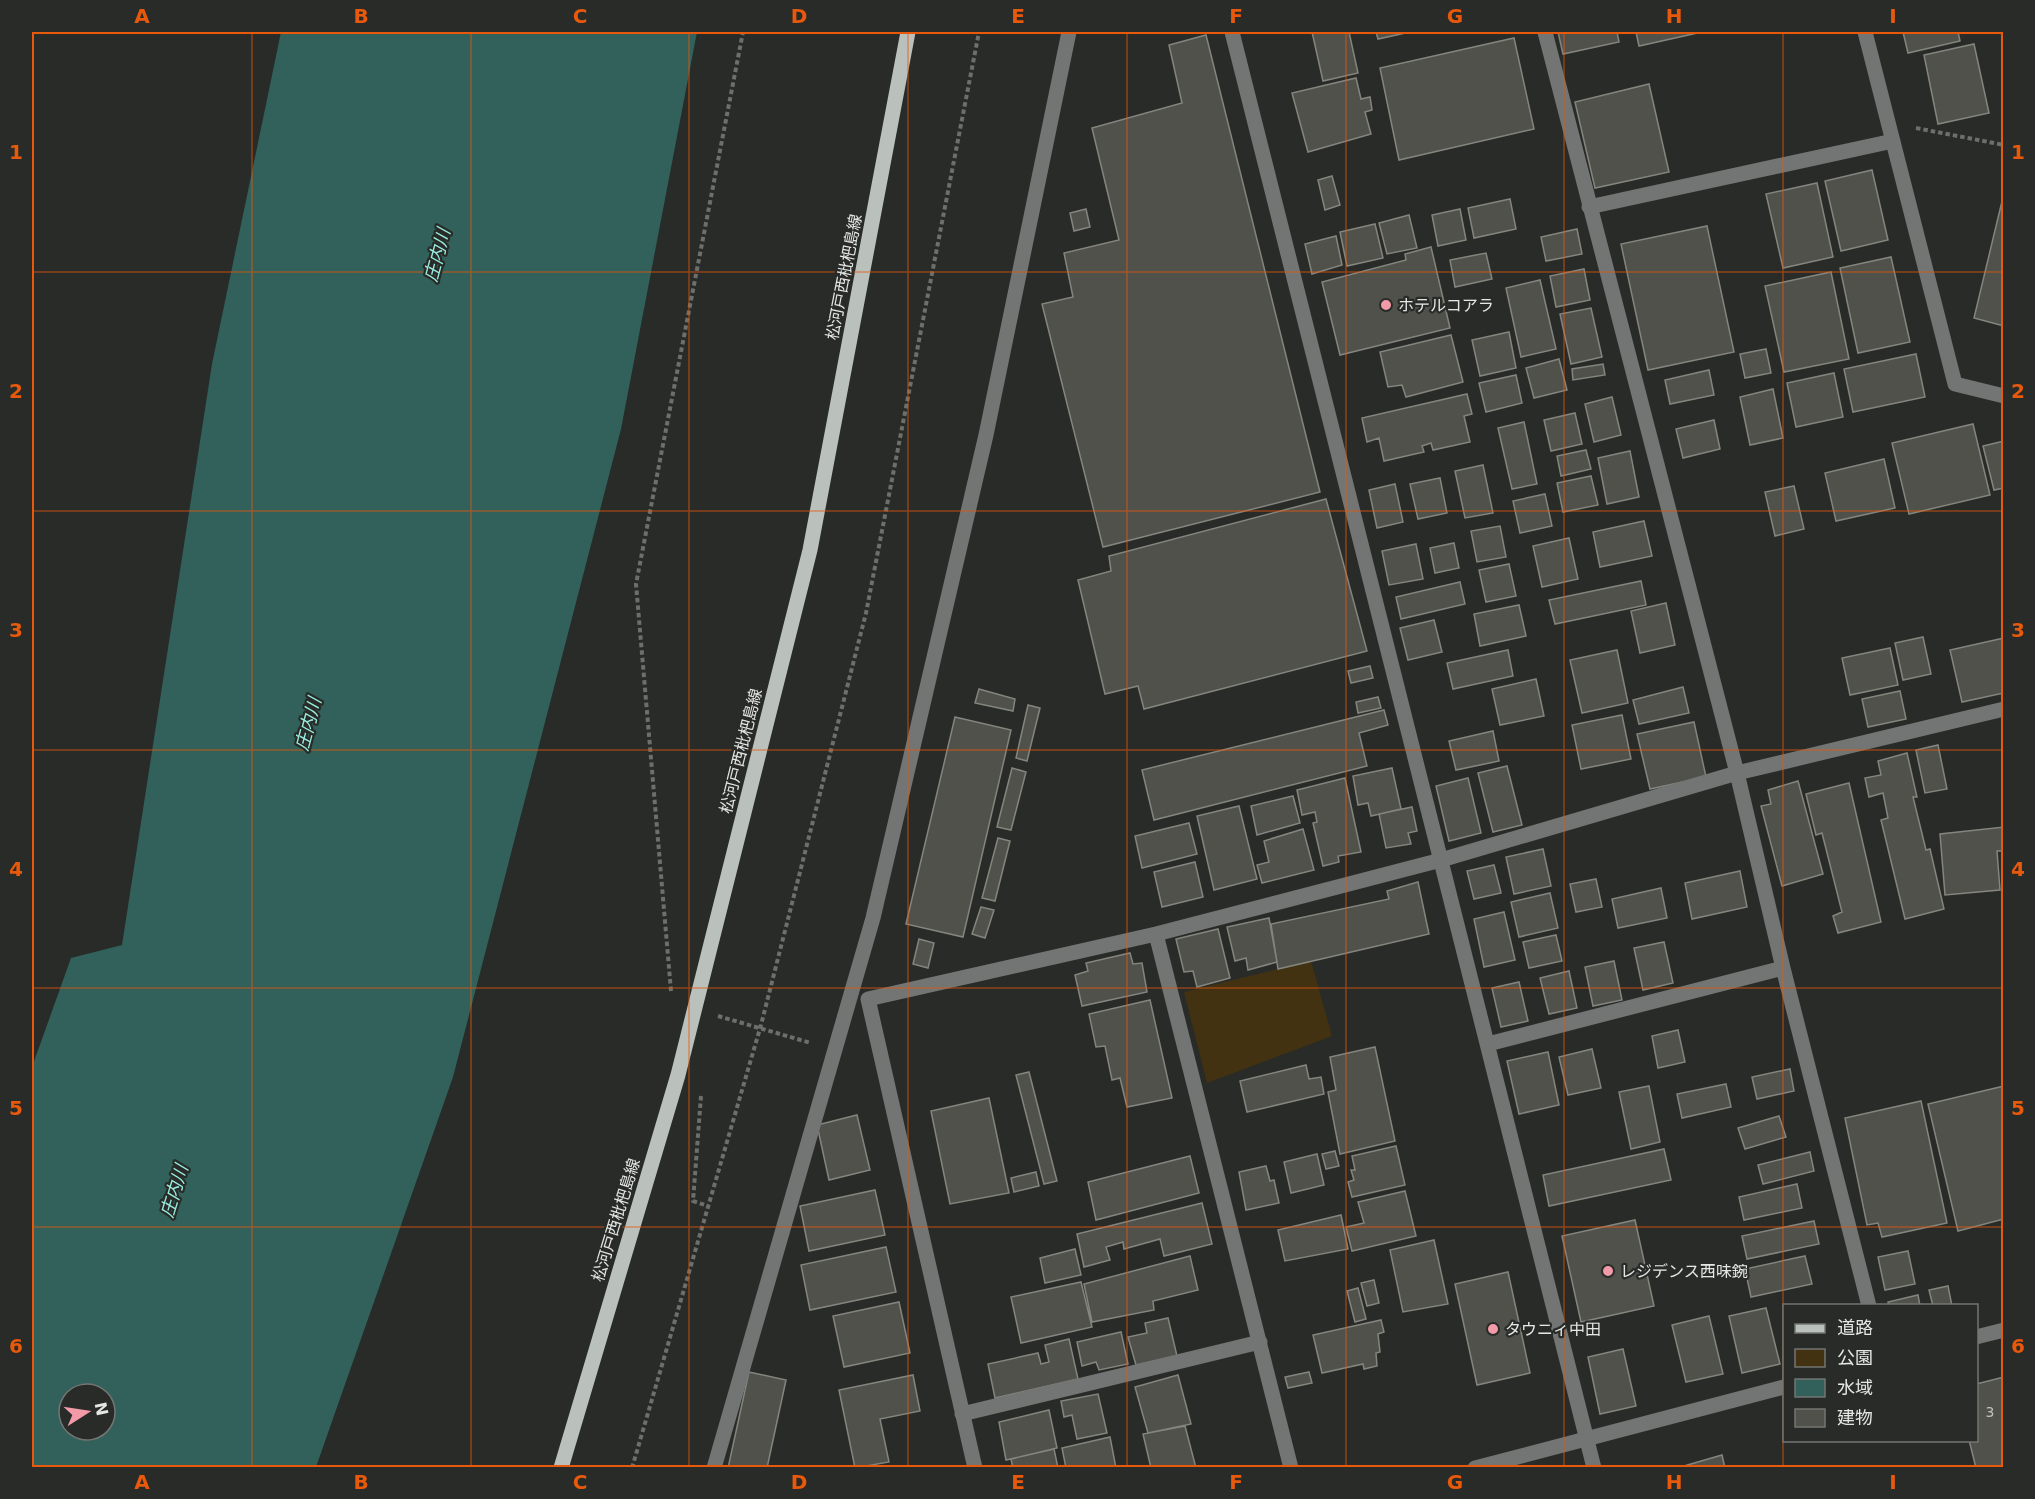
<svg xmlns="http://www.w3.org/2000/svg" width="2035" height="1499" font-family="'DejaVu Sans','Noto Sans JP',sans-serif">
	<rect width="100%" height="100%" fill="#282b27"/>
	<!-- green -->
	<path fill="#423212" d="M1311 961 1332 1036 1207 1083 1184 992Z"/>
	<!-- water -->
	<path fill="#31615a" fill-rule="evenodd" d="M281 32H697L621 429 453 1077 316 1467H32V1067L71 958 122 945 212 364ZM69 1394H105V1430H69Z"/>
	<!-- building -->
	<path fill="#51514b" stroke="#84857e" stroke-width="1.5" d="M1312 32H1349L1358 73 1323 81Z
		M1376 32H1410L1378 39Z
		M1558 32H1617L1619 42 1563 54Z
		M1636 32H1702L1639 46Z
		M1903 32H1958L1960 41 1908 53Z
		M1206 35 1320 492 1103 547 1042 304 1073 297 1064 253 1119 240 1092 128 1182 103 1169 45Z
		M1514 38 1534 129 1399 160 1380 68Z
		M1974 44 1989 113 1938 124 1924 55Z
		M1356 78 1361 99 1370 97 1372 110 1365 112 1371 134 1308 152 1292 93Z
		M1649 84 1669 172 1595 188 1575 102Z
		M1872 170 1888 240 1841 251 1825 181Z
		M1332 176 1340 205 1325 210 1318 180Z
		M1817 183 1833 257 1783 268 1766 194Z
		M2003 197H2004V326L1974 318Z
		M1510 199 1516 229 1474 238 1468 208Z
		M1086 209 1090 227 1074 231 1070 213Z
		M1460 209 1466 240 1438 246 1432 215Z
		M1409 215 1417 248 1387 254 1379 223Z
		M1375 224 1383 258 1347 266 1340 232Z
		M1707 226 1734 352 1648 370 1621 244Z
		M1577 229 1582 254 1546 261 1541 237Z
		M1336 236 1342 265 1312 274 1305 244Z
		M1431 247 1450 328 1340 355 1322 282 1406 260 1405 254Z
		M1486 253 1492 279 1455 287 1450 260Z
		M1891 257 1910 342 1858 353 1840 268Z
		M1584 269 1590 300 1556 307 1550 276Z
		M1831 272 1849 359 1784 372 1765 286Z
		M1540 280 1556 349 1521 357 1506 288Z
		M1591 308 1602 357 1571 364 1560 314Z
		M1509 332 1516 368 1480 376 1472 340Z
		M1451 335 1463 382 1406 397 1402 385 1388 387 1380 352Z
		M1766 349 1771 373 1745 378 1740 354Z
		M1916 354 1925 397 1853 412 1844 369Z
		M1559 359 1567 390 1534 398 1526 368Z
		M1603 364 1605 375 1573 380 1572 369Z
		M1709 370 1714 395 1670 404 1665 380Z
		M1834 373 1843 417 1796 427 1787 383Z
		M1516 375 1522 403 1486 412 1479 383Z
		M1773 389 1783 438 1750 445 1740 397Z
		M1467 394 1472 414 1464 416 1470 442 1433 450 1431 443 1422 446 1424 452 1384 461 1379 438 1367 442 1362 418Z
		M1612 397 1621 435 1594 442 1585 404Z
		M1575 413 1582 444 1551 451 1544 420Z
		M1714 420 1720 449 1683 458 1676 429Z
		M1524 422 1537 484 1512 489 1498 428Z
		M1973 424 1990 495 1909 514 1892 443Z
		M2004 441V488L1994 490 1983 446Z
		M1586 450 1591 469 1561 476 1557 456Z
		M1630 451 1639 497 1607 504 1598 458Z
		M1884 459 1895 508 1836 521 1825 473Z
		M1483 465 1493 513 1465 518 1455 471Z
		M1591 476 1598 505 1563 512 1557 483Z
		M1440 478 1447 513 1418 519 1410 484Z
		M1395 484 1403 522 1377 528 1369 490Z
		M1794 486 1804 529 1775 536 1765 492Z
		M1545 494 1552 526 1520 533 1513 501Z
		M1326 499 1367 651 1144 709 1138 686 1105 694 1078 580 1111 571 1109 556Z
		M1644 521 1652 556 1600 567 1593 532Z
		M1500 526 1506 557 1477 562 1471 531Z
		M1569 538 1578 579 1542 587 1533 546Z
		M1454 543 1459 568 1435 573 1430 548Z
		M1416 544 1423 579 1389 585 1382 551Z
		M1509 564 1516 596 1486 602 1479 570Z
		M1641 581 1646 605 1555 624 1549 600Z
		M1460 582 1465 604 1401 619 1396 597Z
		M1666 603 1675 645 1640 653 1631 611Z
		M1519 605 1526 636 1480 646 1474 614Z
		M1434 620 1442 652 1408 660 1400 628Z
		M1923 637 1931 674 1903 680 1895 643Z
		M2004 638V693L1962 702 1950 650Z
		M1890 648 1898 685 1850 695 1842 658Z
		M1508 650 1513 676 1453 689 1447 663Z
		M1617 650 1628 703 1582 713 1570 660Z
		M1370 666 1373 678 1351 683 1348 671Z
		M1536 679 1544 716 1500 725 1492 689Z
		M1683 687 1689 713 1639 724 1633 700Z
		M979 689 1015 699 1013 711 975 703Z
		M1900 691 1906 719 1868 727 1862 699Z
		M1378 697 1381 708 1358 713 1356 702Z
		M1028 705 1040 708 1027 761 1016 758Z
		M1384 710 1388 725 1359 733 1367 766 1154 820 1142 770Z
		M1622 715 1631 759 1581 769 1572 725Z
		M955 717 1011 730 963 937 906 924Z
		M1694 722 1706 777 1650 789 1637 734Z
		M1493 731 1499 761 1456 770 1449 741Z
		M1938 745 1947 789 1925 793 1916 750Z
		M1907 753 1917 797H1913L1926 850 1930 849 1944 909 1905 919 1881 820 1888 818 1883 793 1869 797 1865 778 1881 775 1878 761Z
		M1507 766 1522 825 1493 832 1478 773Z
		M1012 768 1026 772 1011 830 997 827Z
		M1392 768 1401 809 1371 816 1368 803 1358 805 1353 776Z
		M1345 778 1361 852 1338 856 1339 862 1323 866 1313 823 1317 822 1315 812 1302 815 1297 790Z
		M1468 778 1481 833 1449 841 1436 786Z
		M1798 781 1823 874 1782 886 1761 806 1771 804 1768 790Z
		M1849 783 1881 922 1838 933 1833 916 1842 912 1822 833 1816 835 1806 794Z
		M1293 796 1300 823 1257 835 1251 806Z
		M1239 806 1257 879 1214 890 1197 816Z
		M1412 807 1417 831 1408 833 1411 844 1386 848 1379 814Z
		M1189 823 1197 854 1142 868 1135 836Z
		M2004 827V851H1997L2000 890 1945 895 1940 834Z
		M1303 829 1314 870 1262 883 1257 865 1269 862 1264 841Z
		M998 838 1010 841 995 901 982 898Z
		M1543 849 1551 886 1514 894 1506 857Z
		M1195 862 1203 897 1162 907 1154 872Z
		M1494 865 1501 893 1474 899 1467 871Z
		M1740 871 1747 907 1692 919 1685 883Z
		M1596 879 1602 907 1576 912 1570 884Z
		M1418 882 1429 934 1278 969 1271 924 1389 899 1387 891Z
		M1661 888 1667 918 1618 928 1612 899Z
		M1550 893 1558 928 1519 937 1511 902Z
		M981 907 994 910 985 938 972 934Z
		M1504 912 1515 960 1484 967 1474 919Z
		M1269 918 1277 962 1248 970 1246 958 1235 961 1227 927Z
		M1218 929 1230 978 1197 987 1193 971 1184 972 1176 939Z
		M1556 935 1562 961 1529 968 1523 942Z
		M919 939 934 943 928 968 913 964Z
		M1664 942 1673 983 1643 990 1634 948Z
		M1130 953 1133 964 1142 963 1147 992 1082 1006 1075 975 1088 971 1086 963Z
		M1614 961 1622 1000 1593 1006 1585 967Z
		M1569 971 1577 1008 1549 1014 1540 978Z
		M1519 982 1528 1021 1501 1027 1492 988Z
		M1150 1000 1172 1098 1127 1107 1120 1078 1112 1080 1105 1046 1096 1047 1089 1014Z
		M1678 1030 1685 1062 1658 1068 1652 1036Z
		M1375 1047 1395 1141 1340 1154 1328 1092 1336 1090 1330 1057Z
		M1592 1049 1601 1088 1568 1095 1559 1057Z
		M1548 1052 1559 1105 1519 1114 1507 1061Z
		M1306 1065 1309 1079 1321 1077 1324 1094 1247 1112 1240 1081Z
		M1790 1069 1794 1091 1757 1099 1752 1077Z
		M1029 1072 1057 1181 1044 1184 1016 1075Z
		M1726 1084 1731 1107 1682 1118 1677 1094Z
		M1649 1086 1660 1142 1631 1149 1619 1092Z
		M2004 1086V1219L1958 1231 1928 1104Z
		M989 1098 1009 1193 950 1204 931 1111Z
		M1921 1101 1947 1223 1882 1237 1878 1223 1867 1225 1845 1118Z
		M857 1115 870 1170 829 1180 817 1125Z
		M1779 1116 1786 1137 1745 1149 1738 1128Z
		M1396 1146 1405 1185 1352 1197 1348 1182 1354 1180 1351 1170H1355L1352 1156Z
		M1664 1149 1671 1180 1549 1206 1543 1175Z
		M1335 1151 1339 1166 1326 1169 1322 1154Z
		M1810 1152 1814 1171 1763 1184 1758 1165Z
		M1317 1154 1324 1185 1291 1193 1284 1162Z
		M1190 1156 1199 1193 1096 1220 1088 1182Z
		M1266 1166 1270 1181 1274 1180 1279 1203 1246 1210 1239 1172Z
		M1036 1172 1039 1186 1014 1192 1011 1178Z
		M1797 1184 1802 1208 1744 1220 1739 1197Z
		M875 1190 885 1235 809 1251 800 1206Z
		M1405 1191 1416 1236 1352 1251 1346 1227 1364 1223 1358 1202Z
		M1202 1203 1212 1244 1164 1256 1160 1239 1124 1249 1123 1242 1106 1247 1110 1260 1084 1267 1077 1234Z
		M1341 1215 1348 1249 1285 1261 1278 1230Z
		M1635 1220 1654 1306 1581 1322 1562 1236Z
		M1814 1221 1819 1244 1747 1259 1742 1236Z
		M1434 1240 1448 1304 1403 1312 1390 1250Z
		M886 1247 896 1292 810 1310 801 1265Z
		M1075 1249 1081 1275 1045 1283 1040 1258Z
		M1908 1251 1915 1284 1885 1290 1878 1257Z
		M1190 1256 1198 1290 1153 1301 1154 1310 1092 1322 1084 1284Z
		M1805 1256 1812 1284 1751 1297 1745 1269Z
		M1508 1272 1530 1373 1477 1385 1455 1284Z
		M1374 1280 1379 1303 1367 1306 1361 1283Z
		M1081 1282 1092 1327 1021 1343 1011 1297Z
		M1948 1286 1952 1306H1933L1929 1290Z
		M1358 1288 1366 1319 1355 1322 1347 1291Z
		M1918 1295 1920 1306H1889L1888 1302Z
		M899 1302 910 1353 844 1367 833 1316Z
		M1766 1308 1780 1364 1742 1373 1729 1316Z
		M1709 1316 1723 1374 1686 1382 1672 1325Z
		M1168 1318 1177 1356 1136 1365 1128 1337 1147 1333 1145 1323Z
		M1381 1320 1384 1332 1378 1334 1380 1352 1376 1353 1377 1366 1364 1369 1363 1364 1322 1373 1313 1335Z
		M1121 1332 1128 1364 1099 1370 1096 1362 1082 1366 1077 1342Z
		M1069 1339 1078 1379 995 1398 988 1364 1038 1353 1041 1364 1049 1362 1045 1345Z
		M1623 1349 1636 1406 1600 1414 1588 1357Z
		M749 1372 786 1380 767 1468H728Z
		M1309 1372 1312 1383 1288 1388 1285 1377Z
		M913 1375 920 1411 880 1419 889 1462 855 1468 839 1390Z
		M1178 1375 1191 1424 1148 1433 1135 1387Z
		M2004 1377V1468H1976L1969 1440H1976V1384Z
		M1098 1394 1107 1433 1077 1439 1072 1415 1064 1417 1061 1401Z
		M1049 1410 1057 1448 1006 1460 999 1422Z
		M1185 1426 1196 1468H1151L1143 1434Z
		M1110 1437 1116 1468H1066L1062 1448Z
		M1054 1449 1058 1468H1013L1011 1459Z
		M1722 1455 1725 1468H1677Z"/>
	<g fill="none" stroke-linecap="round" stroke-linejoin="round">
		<!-- path -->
		<path stroke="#6c6f6b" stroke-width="4" stroke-dasharray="4.5 3" stroke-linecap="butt" d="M1916 128 2004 145
			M671 991 636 584 743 32
			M718 1016 811 1043
			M701 1096 693 1201 708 1206
			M632 1468 761 1025 866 613 979 32"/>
		<!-- minor -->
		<path stroke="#727573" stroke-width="15" d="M1232 32 1594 1468
			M1545 32 1737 773 1783 968 1869 1306
			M1865 32 1955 384 2004 396
			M1589 207 1893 141
			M1156 934 1291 1468
			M1488 1044 1783 968
			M1976 1337 2004 1330
			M962 1414 1260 1342
			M714 1468 873 918 986 435 1069 32
			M975 1468 868 999 1156 934 1441 860 1737 773 2004 709
			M1475 1468 1784 1387"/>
		<!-- major -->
		<path stroke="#bac0bc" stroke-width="15" d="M561 1468 678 1075 810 550 908 32"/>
	</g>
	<!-- grid -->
	<path fill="none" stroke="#e8590c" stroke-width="1.5" stroke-opacity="0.55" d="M252 32V1468M471 32V1468M689 32V1468M908 32V1468M1127 32V1468M1346 32V1468M1564 32V1468M1783 32V1468M32 272H2004M32 511H2004M32 750H2004M32 988H2004M32 1227H2004"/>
	<!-- markers -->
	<g fill="#f39aa9" stroke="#282b27" stroke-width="2">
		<circle cx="1386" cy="305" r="6"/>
		<circle cx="1608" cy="1271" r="6"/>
		<circle cx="1493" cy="1329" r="6"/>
	</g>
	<g text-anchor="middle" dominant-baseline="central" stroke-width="4.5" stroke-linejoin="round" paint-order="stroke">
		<!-- number labels -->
		<g font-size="14" fill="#c0c2be">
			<text x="1990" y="1412">3</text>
		</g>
		<!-- street labels -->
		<g font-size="16" fill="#e5e7e4" stroke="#282b27">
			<text transform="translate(844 277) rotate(-79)">松河戸西枇杷島線</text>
			<text transform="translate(741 751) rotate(-76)">松河戸西枇杷島線</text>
			<text transform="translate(616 1220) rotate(-73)">松河戸西枇杷島線</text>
		</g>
		<!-- poi labels -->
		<g font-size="16" fill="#e5e7e4" stroke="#282b27" text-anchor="start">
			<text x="1398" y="305">ホテルコアラ</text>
			<text x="1620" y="1271">レジデンス西味鋺</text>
			<text x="1505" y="1329">タウニィ中田</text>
		</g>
		<!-- water labels -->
		<g font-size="18" font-style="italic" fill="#99ede0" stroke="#282b27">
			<text transform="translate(437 255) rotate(-75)">庄内川</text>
			<text transform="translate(308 724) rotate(-75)">庄内川</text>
			<text transform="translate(174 1191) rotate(-73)">庄内川</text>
		</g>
	</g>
	<!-- border -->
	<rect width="2035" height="1499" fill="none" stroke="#282b27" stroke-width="66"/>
	<!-- legend -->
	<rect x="1783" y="1304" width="195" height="138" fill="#282b27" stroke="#747673" stroke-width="1.5"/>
	<rect x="1795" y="1324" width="30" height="9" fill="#bac0bc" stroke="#747673" stroke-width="1.5"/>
	<text x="1837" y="1334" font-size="18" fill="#e5e7e4">道路</text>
	<rect x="1795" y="1349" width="30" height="18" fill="#423212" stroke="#747673" stroke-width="1.5"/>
	<text x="1837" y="1364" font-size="18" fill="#e5e7e4">公園</text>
	<rect x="1795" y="1379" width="30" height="18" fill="#31615a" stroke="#747673" stroke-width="1.5"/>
	<text x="1837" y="1394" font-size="18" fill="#e5e7e4">水域</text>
	<rect x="1795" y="1409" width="30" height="18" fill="#51514b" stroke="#747673" stroke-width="1.5"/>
	<text x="1837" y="1424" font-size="18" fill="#e5e7e4">建物</text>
	<!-- north arrow -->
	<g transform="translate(87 1412) rotate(78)"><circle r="28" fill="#282b27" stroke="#747673" stroke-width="1.5"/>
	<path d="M0-4.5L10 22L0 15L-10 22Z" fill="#f39aa9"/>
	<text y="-9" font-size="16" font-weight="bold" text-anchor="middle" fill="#e5e7e4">N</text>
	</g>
	<rect x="33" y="33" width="1969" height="1433" fill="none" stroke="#e8590c" stroke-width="2"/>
	<g font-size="20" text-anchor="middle" font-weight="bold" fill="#e8590c">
		<text x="142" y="23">A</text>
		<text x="361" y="23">B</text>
		<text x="580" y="23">C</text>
		<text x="799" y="23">D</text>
		<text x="1018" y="23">E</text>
		<text x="1236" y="23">F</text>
		<text x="1455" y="23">G</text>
		<text x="1674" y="23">H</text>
		<text x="1893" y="23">I</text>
		<text x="16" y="159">1</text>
		<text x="2018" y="159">1</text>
		<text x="16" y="398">2</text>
		<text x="2018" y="398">2</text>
		<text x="16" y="637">3</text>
		<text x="2018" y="637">3</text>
		<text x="16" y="876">4</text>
		<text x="2018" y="876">4</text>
		<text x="16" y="1115">5</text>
		<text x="2018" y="1115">5</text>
		<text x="16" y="1353">6</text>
		<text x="2018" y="1353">6</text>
		<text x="142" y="1489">A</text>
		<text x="361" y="1489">B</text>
		<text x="580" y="1489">C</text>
		<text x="799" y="1489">D</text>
		<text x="1018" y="1489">E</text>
		<text x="1236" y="1489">F</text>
		<text x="1455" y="1489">G</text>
		<text x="1674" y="1489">H</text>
		<text x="1893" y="1489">I</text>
	</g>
</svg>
